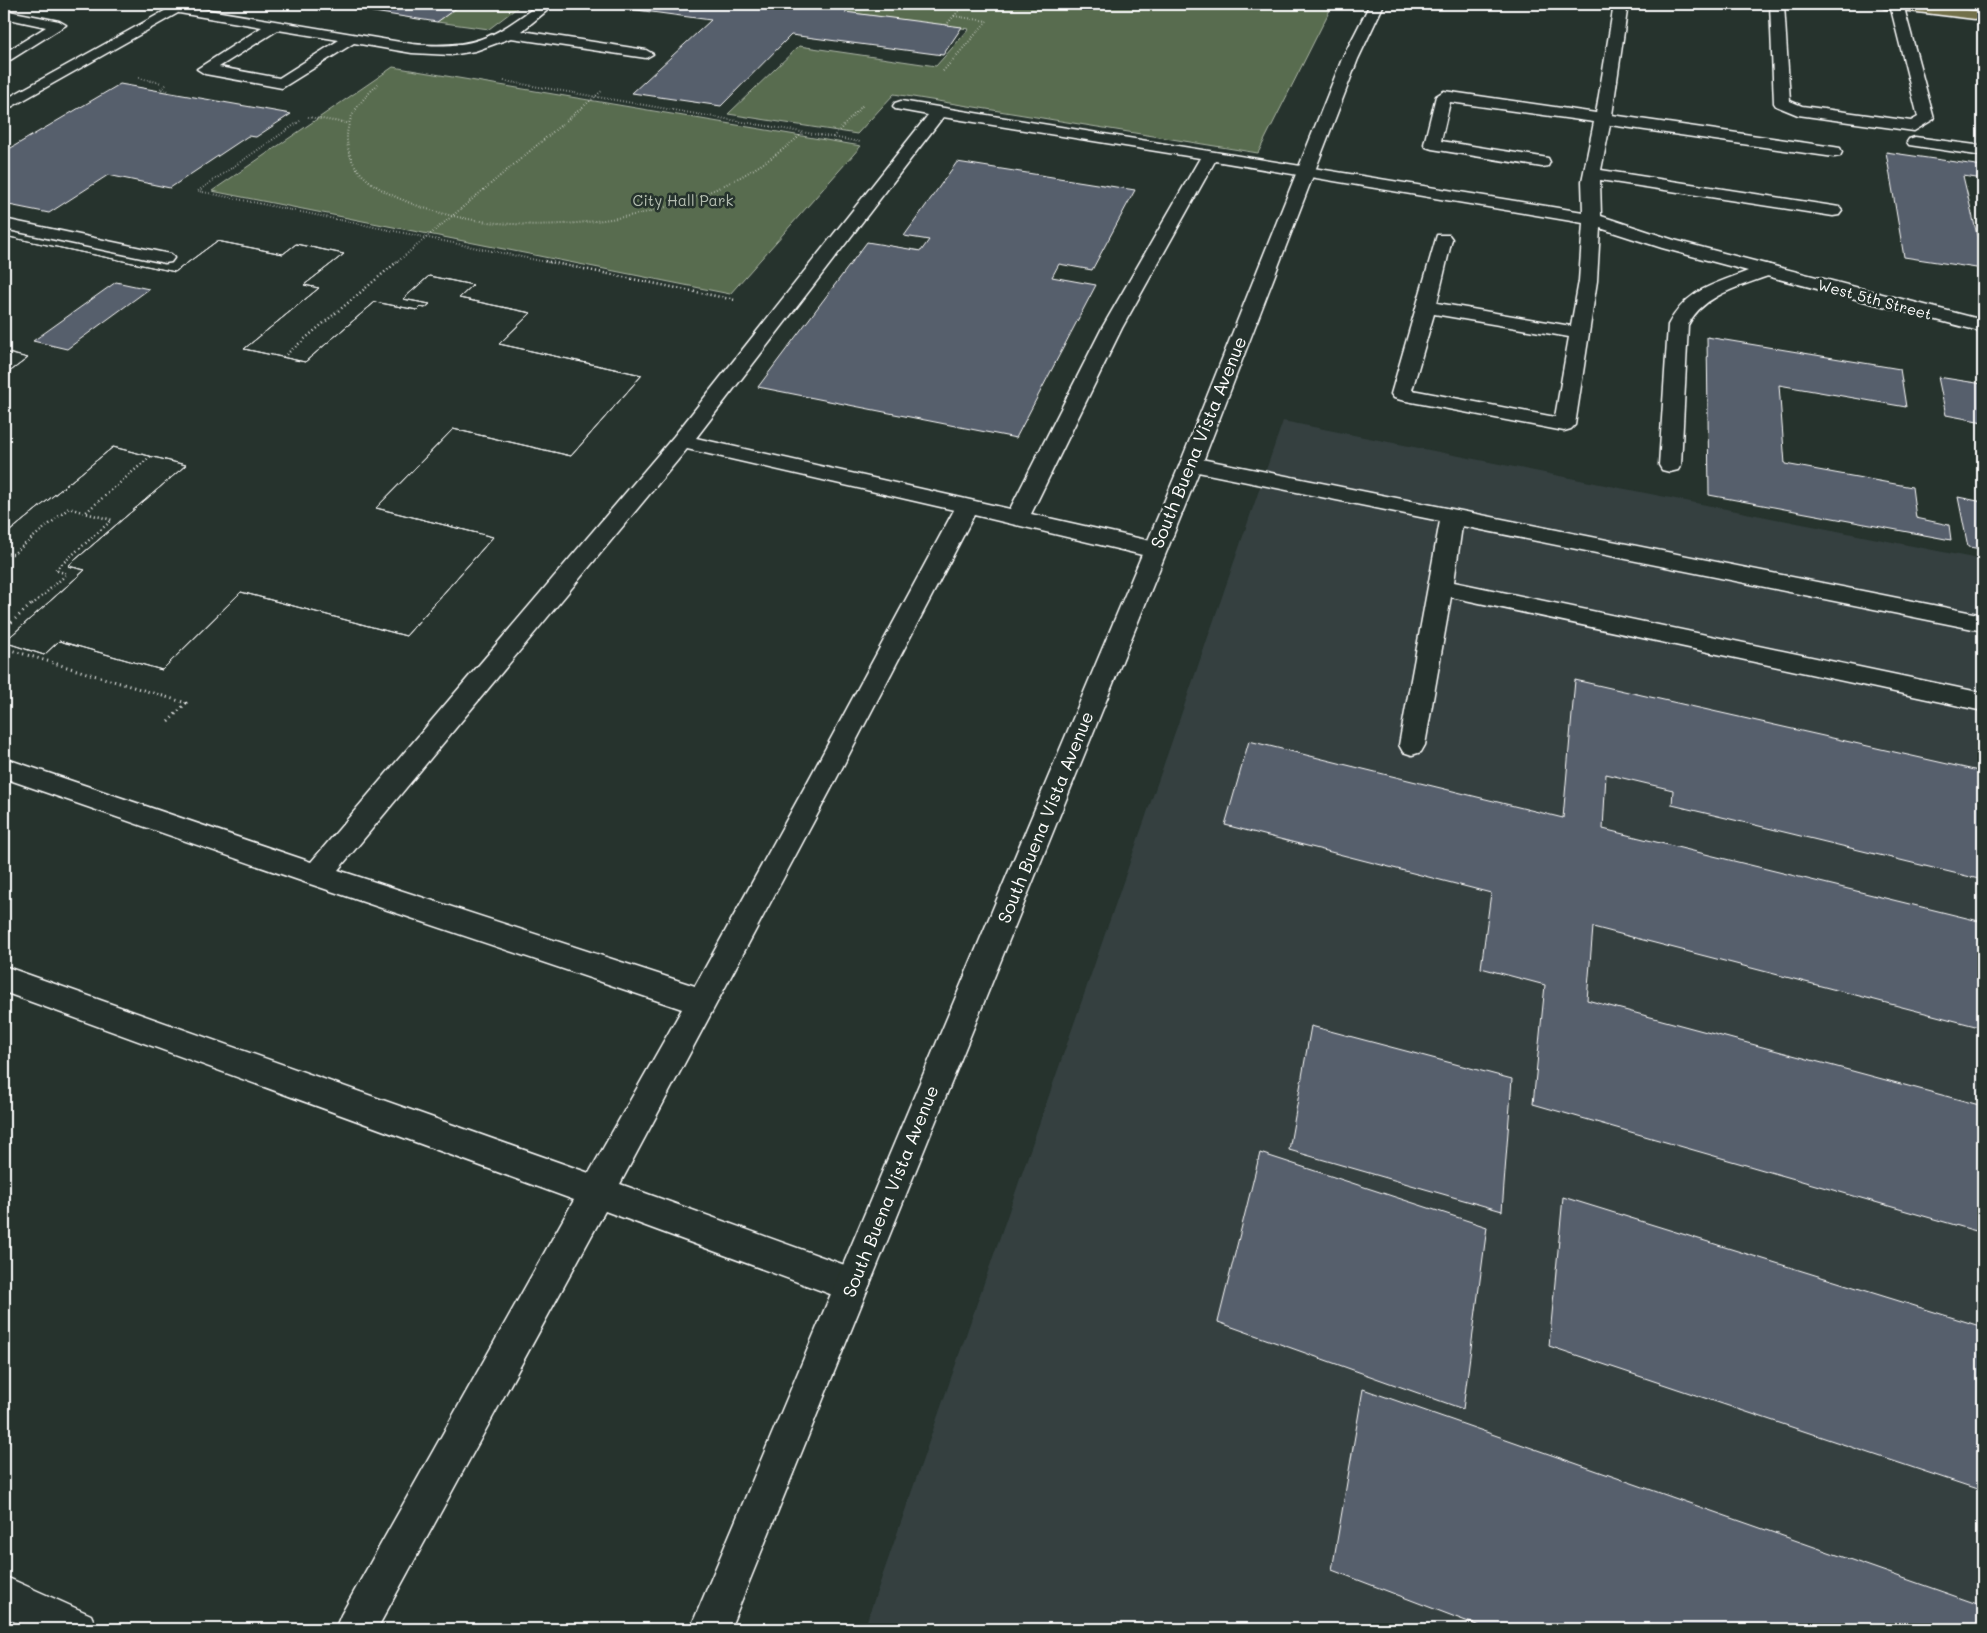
<svg xmlns="http://www.w3.org/2000/svg" width="1987" height="1633" font-family="Mali,sans-serif">
	<rect width="100%" height="100%" fill="#26332d"/>
	<filter id="ink" filterUnits="userSpaceOnUse"><feTurbulence type="fractalNoise" baseFrequency=".02" numOctaves="2"/><feDisplacementMap in="SourceGraphic" scale="10" xChannelSelector="R" yChannelSelector="G"/><feConvolveMatrix kernelMatrix="1 2 1 2 8 2 1 2 1" color-interpolation-filters="sRGB"/></filter>
	<g filter="url(#ink)">
		<!-- built -->
		<path fill="#354040" d="M1283 421 1983 560V1629H864Z"/>
		<!-- green -->
		<path fill="#596c4f" stroke="#acb6a7" d="M462 4H522L489 29 437 22Z
			M853 4H1333L1258 153 894 94 857 134 728 114 799 46 936 66 969 29 845 12Z
			M393 67 861 146 730 294 212 191Z"/>
		<!-- building -->
		<path fill="#575e6c" stroke="#fff" fill-rule="evenodd" d="M323 4H462L437 22Z
			M592 4H853L845 12 962 27 943 55 791 35 721 106 632 93 711 20Z
			M120 84 291 114 256 137 248 136 170 188 108 175 49 213 4 204V152Z
			M1886 152 1983 166V179L1963 176 1983 260V269L1904 257Z
			M957 162 1135 190 1092 270 1059 264 1052 277 1096 285 1016 438 758 387 867 242 921 251 929 240 904 236Z
			M4 236 175 272 217 241 283 254 296 244 344 254 304 285 319 288 244 349 305 362 375 302 417 310 420 307 425 308 430 304 403 299 429 276 473 285 459 298 531 313 499 344 642 375 571 456 453 429 376 508 493 537 406 636 241 592 162 670 59 641 44 655 4 642 85 570 68 566 186 465 113 447 4 536V376L28 358 4 352ZM116 282 149 289 67 349 33 341Z
			M4 236 175 272 217 241 283 254 296 244 344 254 304 285 319 288 244 349 305 362 375 302 417 310 420 307 425 308 430 304 403 299 429 276 473 285 459 298 531 313 499 344 642 375 571 456 453 429 376 508 493 537 406 636 241 592 162 670 59 641 44 655 4 642 85 570 68 566 186 465 113 447 4 536V376L28 358 4 352Z
			M1707 337 1900 369 1906 407 1779 385 1785 464 1912 487 1916 518 1949 525 1951 540 1709 495Z
			M1938 377 1983 384V422L1946 415Z
			M1958 497 1983 502V549L1968 547Z
			M1575 680 1983 772V880L1672 805 1673 790 1606 774 1603 829 1983 922V1028L1593 927 1587 1000 1983 1106V1233L1533 1104 1545 985 1481 968 1491 893 1225 825 1249 741 1563 818Z
			M1311 1026 1512 1079 1502 1211 1289 1150Z
			M1260 1153 1487 1227 1463 1409 1218 1322Z
			M1563 1197 1983 1327V1491L1549 1346Z
			M1363 1389 1983 1606V1629H1487L1332 1570Z"/>
		<g fill="none" stroke-linecap="round" stroke-linejoin="round">
			<!-- lane casing -->
			<g stroke="#fff" stroke-width="3">
				<path id="lane" d="M539 4H555L522 31 646 50 653 54 646 58 511 38 475 51 451 55 412 53 354 43 282 88 205 74 197 69 262 27 179 13 172 9 179 5 412 44C472 50 493 38 539 4ZM278 30 339 40 279 78 219 67Z
					M1614 4H1628L1612 115 1834 147 1840 148 1842 152 1840 156 1834 157 1610 125 1601 170 1833 206 1839 207 1842 211 1839 215 1833 216 1600 180 1601 216 1674 240 1773 266 1775 270 1773 274C1743 286 1703 294 1688 325L1681 465 1678 470 1670 472 1662 470 1659 465 1668 325C1687 289 1713 285 1748 271L1662 248 1600 228 1597 281 1575 425 1571 429 1564 431 1401 400 1394 398 1391 394 1437 235H1449L1452 239 1437 303 1571 326 1579 281 1583 223 1215 161 1122 328 1031 514 1155 542 1163 545 1167 550 1163 555 1155 558 974 515 831 789 620 1184 864 1272 870 1284 864 1296 852 1302 605 1211 377 1629H335L341 1615 574 1200 4 992V966L589 1173 682 1009 307 883 4 778V758L311 862 674 436 928 115 895 109 893 106 895 103 901 101 1583 212 1582 181 1594 122 1450 102 1441 141 1542 157 1548 158 1550 162 1548 166 1542 167 1432 149 1426 147 1424 144 1436 96 1444 91 1596 113ZM943 117 1200 158 1102 328 1010 509 696 438ZM1434 314 1569 337 1555 417 1412 390ZM687 449 954 510 808 781 695 986 338 870Z
					M1770 4H1784L1790 101 1802 106 1911 121 1918 117 1890 5 1903 4 1934 119 1914 131 1798 115 1776 106 1774 103Z
					M4 10 59 21 66 25 4 64V53L46 27 4 18Z
					M1915 137 1983 146V156L1909 145 1907 142 1909 139Z
					M4 219 165 253 171 254 174 258 171 262 165 263 4 229Z
					M1191 457 1983 615V631L1462 526 1454 582 1983 693V711L1451 597 1425 745 1421 752 1412 755 1403 752 1399 745 1440 521 1183 469 1180 464 1183 459Z
					M4 1576 91 1615 97 1629H31L4 1617Z"/>
			</g>
			<!-- street casing -->
			<g stroke="#fff" stroke-width="3">
				<path id="street" d="M1766 264 1983 320V332L1759 274 1757 270 1759 266Z"/>
			</g>
			<!-- secondary casing -->
			<g stroke="#fff" stroke-width="3">
				<path id="secondary" d="M177 4H194L4 111V100Z
					M1370 4H1384L1358 59 1202 464 730 1629H690L1180 464 1342 59Z"/>
			</g>
			<!-- primary casing -->
			<g stroke="#fff" stroke-width="3">
				<path id="primary" d="M1877 4H1917L1983 12V20L1884 8Z"/>
			</g>
			<!-- path-far2 -->
			<path stroke="#fff" stroke-width="2" stroke-dasharray="0.5 2.5" stroke-linecap="butt" d="M946 25 965 4
				M943 71 987 21 954 16
				M139 78 162 83
				M504 81 860 142
				M378 84C358 104 341 122 349 152 355 174 375 187 394 196 468 231 560 230 639 214 702 200 755 175 803 133
				M166 85 160 89 169 91
				M308 117 347 123
				M300 121 198 191 551 263
				M833 137 863 105
				M396 263 603 90"/>
			<!-- path-far1 -->
			<path stroke="#fff" stroke-width="2.5" stroke-dasharray="1 3" stroke-linecap="butt" d="M545 261 735 300
				M283 357 398 261
				M4 553 13 554 69 508 85 513 151 456
				M32 605 67 574 55 570 112 520 85 513"/>
			<!-- path -->
			<path stroke="#fff" stroke-width="3" stroke-dasharray="1 4" stroke-linecap="butt" d="M4 629 33 603
				M4 648 186 703 168 722"/>
			<!-- lane -->
			<use href="#lane" fill="#26332d" fill-rule="evenodd"/>
			<!-- street -->
			<use href="#street" fill="#26332d" fill-rule="evenodd"/>
			<!-- secondary -->
			<use href="#secondary" fill="#26332d" fill-rule="evenodd"/>
			<!-- primary -->
			<use href="#primary" fill="#726f4a" fill-rule="evenodd"/>
		</g>
	</g>
	<g text-anchor="middle" dominant-baseline="central" stroke-width="5" stroke-linejoin="round" paint-order="stroke">
		<!-- far-park labels -->
		<g font-size="15" fill="#b4bdb0" stroke="#26332d">
			<text x="683" y="200">City Hall Park</text>
		</g>
		<!-- far-street labels -->
		<g font-size="15" fill="#fff" stroke="#26332d">
			<text transform="translate(1875 299) rotate(15)">West 5th Street</text>
		</g>
		<!-- street labels -->
		<g font-size="18" fill="#fff" stroke="#26332d">
			<text transform="translate(1198 442) rotate(-68)">South Buena Vista Avenue</text>
			<text transform="translate(1045 817) rotate(-68)">South Buena Vista Avenue</text>
			<text transform="translate(890 1191) rotate(-68)">South Buena Vista Avenue</text>
		</g>
	</g>
	<!-- margin -->
	<rect width="1987" height="1633" fill="none" stroke="#26332d" stroke-width="20"/>
	<rect x="10" y="10" width="1967" height="1613" fill="none" stroke="#fff" stroke-width="2" filter="url(#ink)"/>
</svg>
